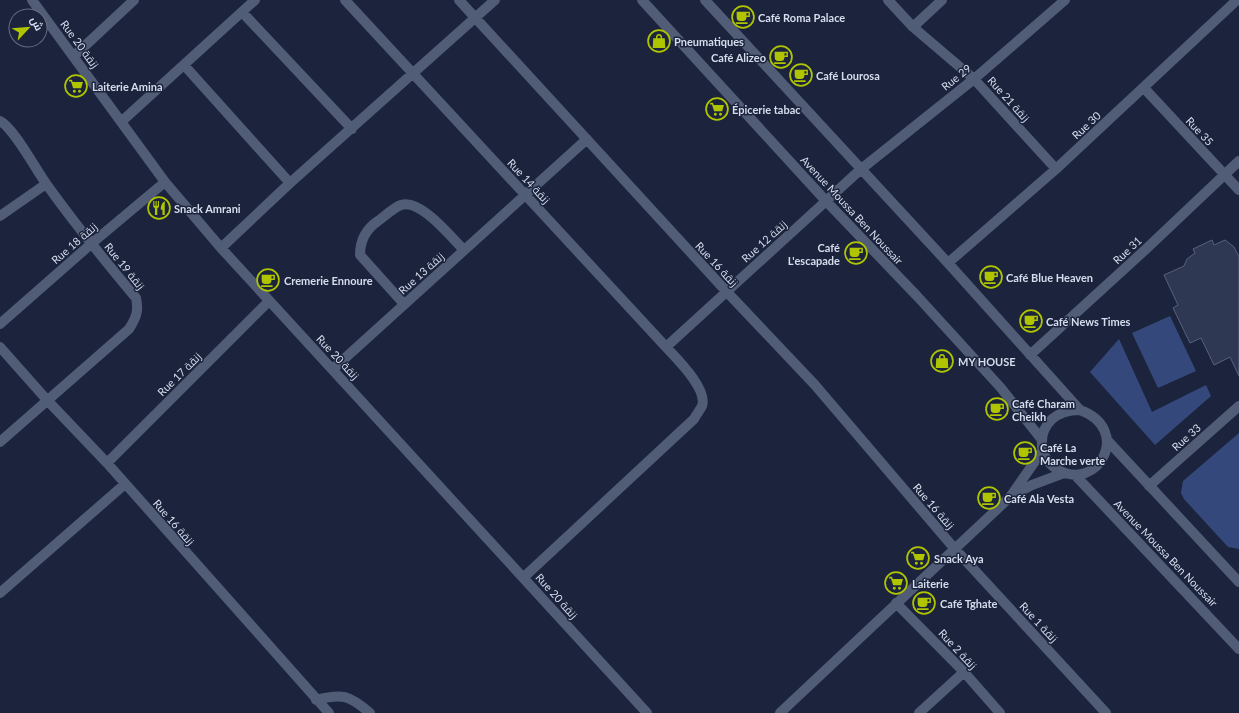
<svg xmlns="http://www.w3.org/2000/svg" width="1239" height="713" font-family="Lato,Cairo,sans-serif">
	<rect width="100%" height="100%" fill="#1b243c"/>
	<!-- green -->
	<path fill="#35487b" d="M1170 316 1196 371 1158 388 1132 333Z
		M1119 339 1152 412 1206 385 1211 396 1155 445 1090 372Z
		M1239 433V549L1228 547 1184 499 1181 493 1183 481Z"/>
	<!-- building -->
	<path fill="#2e3852" stroke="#56617d" d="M1212 240 1214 245 1225 240 1234 247 1239 257V376L1230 357 1214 365 1201 338 1190 343 1173 308 1178 305 1164 275 1184 266 1187 259 1195 253 1193 249Z"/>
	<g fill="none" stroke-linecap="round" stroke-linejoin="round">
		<!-- minor -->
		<path stroke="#515c76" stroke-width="10" d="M32 0 165 182 221 248 647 713
			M345 0 666 347C677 359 708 389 702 406 700 410 696 415 694 419L524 577
			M459 0 726 291 815 385 954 548 1106 713
			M642 0 826 201 917 296 1001 388 1042 440
			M705 0 948 263 1080 410C1133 429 1098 494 1057 469 1049 465 1043 455 1042 447 1040 423 1057 410 1080 410
			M888 0 913 27 974 79 1056 169
			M242 12 352 129
			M913 27 942 0
			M74 56 134 0
			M184 65 290 183
			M1144 88 1239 190
			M0 121C14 128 36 170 47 185 75 224 105 261 136 298 139 311 136 318 129 329L0 442
			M121 122 255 0
			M0 216 46 184
			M221 248 290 183 495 0
			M948 263 1056 169 1237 0
			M404 304 360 255C360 240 366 229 378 221 385 216 393 208 401 205 420 198 451 237 464 250
			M0 324 91 244 165 182
			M0 347 47 400 107 463 329 713
			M666 347 860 170 974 79 1065 0
			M1030 355 1145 250 1239 161
			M333 369 587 139
			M1107 440 1239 582
			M107 463 268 302
			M1075 475 1239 649
			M1149 486 1239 406
			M1013 495 1032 485 1064 473
			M0 593 125 484
			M896 603 964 672 1000 713
			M316 700C342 693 349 695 370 713
			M780 713 1010 497 1043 450
			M919 713 964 672"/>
	</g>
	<!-- icons -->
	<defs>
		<g id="cafe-ring" transform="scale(1.15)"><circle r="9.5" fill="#1b243c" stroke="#b0c500" stroke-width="1.5"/><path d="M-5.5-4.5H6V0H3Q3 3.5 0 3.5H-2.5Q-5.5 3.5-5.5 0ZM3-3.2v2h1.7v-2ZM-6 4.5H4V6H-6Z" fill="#b0c500"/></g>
		<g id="shop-ring" transform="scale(1.15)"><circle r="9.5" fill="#1b243c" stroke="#b0c500" stroke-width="1.5"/><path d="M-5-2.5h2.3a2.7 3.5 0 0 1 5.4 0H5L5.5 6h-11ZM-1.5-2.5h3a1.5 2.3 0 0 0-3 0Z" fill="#b0c500"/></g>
		<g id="supermarket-ring" transform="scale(1.15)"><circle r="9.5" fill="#1b243c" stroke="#b0c500" stroke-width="1.5"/><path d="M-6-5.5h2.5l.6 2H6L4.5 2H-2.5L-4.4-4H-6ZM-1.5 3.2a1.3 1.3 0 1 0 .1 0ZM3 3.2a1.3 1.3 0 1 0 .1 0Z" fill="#b0c500"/></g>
		<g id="restaurant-ring" transform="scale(1.15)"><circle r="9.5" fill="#1b243c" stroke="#b0c500" stroke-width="1.5"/><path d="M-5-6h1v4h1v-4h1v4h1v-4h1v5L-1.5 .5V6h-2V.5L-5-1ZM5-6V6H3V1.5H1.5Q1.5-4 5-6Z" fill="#b0c500"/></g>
	</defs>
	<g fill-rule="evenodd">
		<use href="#cafe-ring" x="743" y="17"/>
		<use href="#shop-ring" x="659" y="41"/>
		<use href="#cafe-ring" x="781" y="57"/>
		<use href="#cafe-ring" x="801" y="75"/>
		<use href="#supermarket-ring" x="76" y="86"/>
		<use href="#supermarket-ring" x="717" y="109"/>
		<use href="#restaurant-ring" x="159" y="208"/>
		<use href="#cafe-ring" x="856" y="253"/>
		<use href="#cafe-ring" x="991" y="277"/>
		<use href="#cafe-ring" x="268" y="280"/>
		<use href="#cafe-ring" x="1031" y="321"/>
		<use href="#shop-ring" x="942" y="361"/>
		<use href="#cafe-ring" x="997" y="409"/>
		<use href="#cafe-ring" x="1025" y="453"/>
		<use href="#cafe-ring" x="989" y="498"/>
		<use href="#supermarket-ring" x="918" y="558"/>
		<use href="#supermarket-ring" x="896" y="583"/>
		<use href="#cafe-ring" x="924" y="603"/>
	</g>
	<g text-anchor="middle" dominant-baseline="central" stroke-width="3" stroke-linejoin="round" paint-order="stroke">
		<!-- poi labels -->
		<g font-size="11" font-weight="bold" fill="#d5dced" stroke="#1b243c" text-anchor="start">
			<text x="758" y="17">Café Roma Palace</text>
			<text x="674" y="41">Pneumatiques</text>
			<text x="766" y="57" text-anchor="end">Café Alizeo</text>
			<text x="816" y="75">Café Lourosa</text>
			<text x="92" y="86">Laiterie Amina</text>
			<text x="732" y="109">Épicerie tabac</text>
			<text x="174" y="208">Snack Amrani</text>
			<text x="840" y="247" text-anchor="end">Café<tspan x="840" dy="13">L'escapade</tspan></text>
			<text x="1006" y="277">Café Blue Heaven</text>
			<text x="284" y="280">Cremerie Ennoure</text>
			<text x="1046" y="321">Café News Times</text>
			<text x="958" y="361">MY HOUSE</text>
			<text x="1012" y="403">Café Charam<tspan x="1012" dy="13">Cheikh</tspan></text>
			<text x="1040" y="447">Café La<tspan x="1040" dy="13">Marche verte</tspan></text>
			<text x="1004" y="498">Café Ala Vesta</text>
			<text x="934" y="558">Snack Aya</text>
			<text x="912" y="583">Laiterie</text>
			<text x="940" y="603">Café Tghate</text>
		</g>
		<!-- street labels -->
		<g font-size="11" fill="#d5dced" stroke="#1b243c">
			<text transform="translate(80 44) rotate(54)">Rue 20 زنقة</text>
			<text transform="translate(956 77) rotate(-39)">Rue 29</text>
			<text transform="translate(1009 99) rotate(48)">Rue 21 زنقة</text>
			<text transform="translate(1086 125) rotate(-43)">Rue 30</text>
			<text transform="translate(1200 131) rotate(47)">Rue 35</text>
			<text transform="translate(529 181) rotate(47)">Rue 14 زنقة</text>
			<text transform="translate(852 210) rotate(47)">Avenue Moussa Ben Noussair</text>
			<text transform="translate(764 241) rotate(-42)">Rue 12 زنقة</text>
			<text transform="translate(74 243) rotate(-41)">Rue 18 زنقة</text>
			<text transform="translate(1127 250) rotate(-43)">Rue 31</text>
			<text transform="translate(717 264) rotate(47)">Rue 16 زنقة</text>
			<text transform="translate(125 266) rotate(51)">Rue 19 زنقة</text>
			<text transform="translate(421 273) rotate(-42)">Rue 13 زنقة</text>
			<text transform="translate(338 357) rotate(47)">Rue 20 زنقة</text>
			<text transform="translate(179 374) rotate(-45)">Rue 17 زنقة</text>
			<text transform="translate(1186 437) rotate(-42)">Rue 33</text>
			<text transform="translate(934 506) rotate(49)">Rue 16 زنقة</text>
			<text transform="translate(174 522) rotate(49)">Rue 16 زنقة</text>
			<text transform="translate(1166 553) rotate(46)">Avenue Moussa Ben Noussair</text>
			<text transform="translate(557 596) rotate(48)">Rue 20 زنقة</text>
			<text transform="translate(1039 622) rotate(47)">Rue 1 زنقة</text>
			<text transform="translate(958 649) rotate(47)">Rue 2 زنقة</text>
		</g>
	</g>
	<!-- north arrow -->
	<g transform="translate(28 28) rotate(64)"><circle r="19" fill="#1b243c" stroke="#656e83"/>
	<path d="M0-3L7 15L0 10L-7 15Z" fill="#b0c500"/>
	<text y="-6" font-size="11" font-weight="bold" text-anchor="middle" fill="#d5dced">ش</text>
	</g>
</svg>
